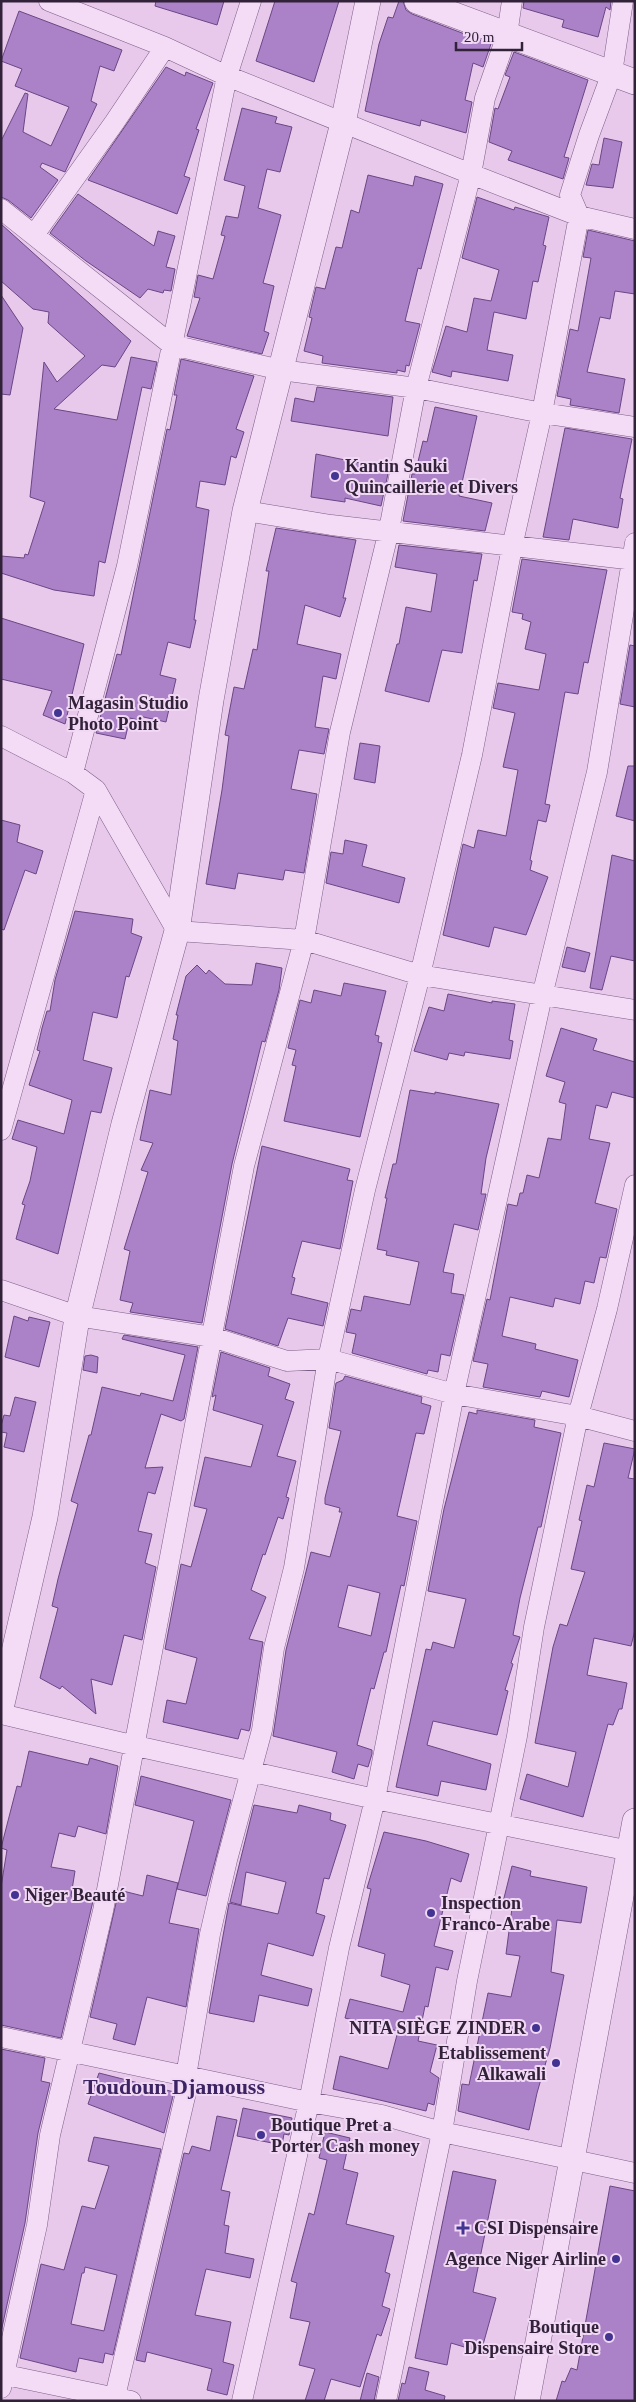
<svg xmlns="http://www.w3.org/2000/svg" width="636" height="2402" font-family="'Times New Roman',serif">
	<rect width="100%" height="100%" fill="#e8c9ec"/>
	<!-- building -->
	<path fill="#ab82c7" stroke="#6a4685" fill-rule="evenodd" d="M156 1H224L217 25 155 6Z
		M275 1H339L314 82 256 61Z
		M399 1H403L406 10 412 14 491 44 483 67 473 63 465 100 472 102 466 133 421 120 420 126 365 111 379 44 388 17 393 18Z
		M524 1H611L610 10 606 7 598 37 562 27 564 20 523 8Z
		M19 11 122 50 114 71 100 66 91 101 97 104 65 172 42 163 40 167 58 180 31 218 8 200 1 197V141L25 93 28 94 23 132 51 146 69 107 15 86 22 69 1 61Z
		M514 52 588 80 564 157 569 158 563 179 508 160 512 151 489 142 495 108 498 109 510 77 505 75Z
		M166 67 185 76 186 72 213 83 196 129 199 130 184 176 190 178 177 214 88 180Z
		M242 108 277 117 275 123 292 127 280 172 267 169 258 208 281 215 263 283 274 286 264 331 269 333 262 354 187 336 200 298 194 297 198 275 213 279 225 236 221 235 226 216 238 218 245 186 224 180Z
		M604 138 622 142 613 188 586 185 592 164 599 165Z
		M368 175 413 186 415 176 443 184 421 269 418 268 405 321 420 324 409 366 406 365 405 372 397 370V373L322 363 323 356 304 351 312 318 309 317 316 287 325 289 336 247 342 248 351 210 359 213Z
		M78 194 154 246 158 231 175 236 166 267 175 269 171 291 164 290 163 293 148 289 140 298 86 261 50 233Z
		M477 197 514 210 515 207 549 217 543 245 546 246 538 282 533 281 526 319 494 312 487 350 513 355 508 381 452 371 451 377 432 372 446 326 467 332 474 298 491 301 499 270 462 258Z
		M1 224 131 341 115 367 102 365 54 409 117 420 131 357 157 362 151 389 142 387 105 563 99 561 94 596 54 590 1 573V556L24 558 25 554 28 555 45 502 30 497 44 362 57 382 85 356 48 323 49 312 33 309 1 281Z
		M588 230 635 241V294L615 291 610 319 600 317 587 372 625 379 619 413 570 405 571 399 557 396 570 329 578 331 591 258 583 257Z
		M1 295 23 328 10 395 1 394Z
		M181 359 254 376 236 429 244 432 236 458 231 456 225 485 200 481 196 507 209 510 194 620H196L190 648 168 642 160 675 176 679 166 722 139 716 138 720 130 718 125 739 96 733 117 654 121 655 167 429 170 430 177 395H174Z
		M317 387 393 397 388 436 291 421 295 398 314 402Z
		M435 407 477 416 459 496 492 503 485 531 403 521 412 474H415L423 441 427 442Z
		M565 428 632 439 620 498 623 499 618 528 573 519 569 540 543 537Z
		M316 454 389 469 381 506 345 498V502L311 497Z
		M276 528 356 540 343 598H346L340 617 305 605 297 644 341 654 336 679 323 676 315 727 329 729 324 754 299 750 291 789 317 794 304 873 285 870 283 880 238 873 235 889 206 884 222 790 229 736 225 735 234 687 244 689 253 649 257 650 269 571H266Z
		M399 545 482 554 477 581 474 580 462 653 442 650 429 702 385 691 397 644H399L406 607 431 612 437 574 395 567Z
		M522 559 607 570 588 663 584 662 578 694 565 692 545 804 550 805 546 822 538 820 530 860 532 861 530 870 548 877 526 935 494 927 489 947 443 935 463 844 474 848 478 830 506 836 518 770 503 767 515 713 493 708 498 683 539 690 546 654 525 649 531 622 522 619 523 614 512 612Z
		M1 618 84 644 65 724 43 715 52 691 1 679Z
		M630 645 635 646V707L620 704Z
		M360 743 380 746 375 783 354 779Z
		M628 766H635V821L616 816Z
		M1 820 20 825 17 842 43 851 36 874 25 870 4 930 1 929Z
		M345 840 367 845 362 866 405 878 399 903 326 883 331 852 343 854Z
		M612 855 635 861V961L611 956 602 990 590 988Z
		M75 911 133 919 131 933 142 937 129 977 126 976 117 1018 93 1012 83 1060 112 1068 101 1113 91 1111 58 1254 16 1239 25 1205 22 1204 30 1181 37 1147 12 1139 18 1120 64 1134 72 1100 29 1085 40 1051 37 1050 42 1028 47 1011H50L55 980Z
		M567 947 590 953 585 972 562 967Z
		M256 963 282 968 279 990 265 1042 262 1041 232 1164 202 1323 130 1312 133 1303 120 1300 130 1251 124 1249 148 1172 141 1170 153 1143 140 1140 150 1090 171 1095 178 1041 173 1039 178 1015H176L186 976 197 965 206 974 209 970 225 984 252 985Z
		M344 983 386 991 375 1035 379 1036 378 1042 382 1043 360 1137 284 1121 296 1066 292 1065 296 1050 288 1048 300 1000 311 1003 314 990 341 996Z
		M448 994 492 1003V1001L515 1004 509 1040 513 1041 510 1059 465 1052 464 1056 449 1053 447 1060 414 1051 429 1007 444 1011Z
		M561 1028 597 1039 593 1050 635 1062V1098L612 1092 607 1108 596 1105 589 1139 610 1143 595 1203 617 1209 606 1258 600 1257 594 1283 585 1281 580 1304 555 1298 553 1307 510 1297 502 1336 536 1344 535 1349 578 1360 569 1397 542 1391 540 1397 483 1387 488 1364 473 1361 487 1299 490 1300 508 1204 517 1206 520 1193H523L527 1175 539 1178 548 1138 561 1140 566 1104 559 1102 565 1082 546 1076Z
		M410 1090 435 1094V1092L499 1104 486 1158 481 1194H486L478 1230 454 1224 443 1272 454 1274 451 1293 464 1295 450 1356 441 1354 438 1372 428 1370 427 1374 352 1353 356 1334 346 1332 351 1309 361 1311 364 1296 410 1305 419 1262 386 1255 387 1251 377 1249 387 1198H385L393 1164H396Z
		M262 1146 350 1169 347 1180 353 1181 340 1249 302 1241 292 1277 295 1278 291 1294 328 1303 323 1326 288 1318 278 1346 225 1329Z
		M14 1316 28 1321 29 1317 50 1322 39 1367 5 1357Z
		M124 1335 198 1347 184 1419 181 1421 161 1414 145 1468 163 1467 155 1494 148 1492 138 1531 152 1534 145 1563 156 1567 142 1640 124 1635 112 1685 91 1679 96 1714 62 1686 60 1689 40 1678 58 1608 52 1606 58 1579 78 1504 71 1501 89 1435H91L102 1387 140 1396 141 1393 173 1401 185 1355 122 1339Z
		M221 1352 270 1368 268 1376 290 1384 285 1399 294 1402 277 1456 296 1461 286 1497 289 1498 283 1519 278 1517 265 1555 263 1554 251 1590 266 1597 249 1639 263 1642 250 1728 249 1731 241 1729 238 1739 163 1722 167 1700 186 1704 197 1658 165 1649 181 1564 191 1567 207 1509 194 1506 205 1457 251 1467 263 1425 213 1410 216 1395 212 1397Z
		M91 1355 98 1357 97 1373 83 1370 85 1356Z
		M345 1376 422 1397 421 1403 431 1406 424 1434 416 1433 397 1516 417 1521 404 1586 401 1585 386 1652H384L374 1689 371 1688 357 1745 372 1750V1754L368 1767 358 1764 354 1779 332 1772 337 1752 273 1736 286 1650 311 1552 330 1557 342 1512H339L340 1508 325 1504V1498L341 1431 329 1428 336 1383 343 1380ZM348 1585 380 1593 371 1636 338 1627Z
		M15 1397 36 1402 24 1452 4 1447 7 1433 1 1432V1426L4 1415 10 1416Z
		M477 1410 535 1420 534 1427 561 1433 541 1527H538L520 1598 513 1635 520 1637 511 1663 513 1664 505 1690 508 1691 497 1735 433 1721 427 1745 491 1764 486 1790 441 1781 438 1796 396 1787 426 1649 431 1650 433 1642 454 1648 466 1599 428 1591 444 1509 469 1412 477 1414Z
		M604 1443 635 1449 628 1478 635 1479V1630L631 1646 594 1638 587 1675 627 1683 622 1709H619L613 1725 608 1724 583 1817 520 1799 527 1774 568 1787 576 1752 535 1743 553 1647 560 1624 567 1626 585 1572 571 1569 582 1521 579 1520 587 1485 594 1487Z
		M29 1751 88 1765 90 1758 118 1766 106 1834 78 1826 75 1837 59 1833 51 1867 75 1871 71 1896 93 1901 61 2038 1 2025V1887L7 1850 1 1848 17 1786 21 1787Z
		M141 1776 231 1800 206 1896 177 1889 194 1821 135 1805Z
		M254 1805 297 1813 299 1805 331 1813 330 1820 346 1825 329 1879 324 1878 316 1913 325 1916 313 1956 268 1943 261 1975 312 1989 308 2006 259 1995 254 2022 209 2013 229 1903 278 1914 286 1882 246 1872 241 1905 230 1902Z
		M384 1832 426 1841 469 1854 461 1882 451 1878 434 1946 453 1951 448 1970 436 1967 428 2007 425 2006 418 2041 437 2045 430 2072 439 2078 434 2105 428 2103 426 2111 333 2089 340 2056 388 2069 398 2031 345 2018 350 1999 403 2012 410 1985 381 1976 385 1954 358 1946 371 1889 367 1888Z
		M512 1866 531 1871 530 1876 587 1887 581 1923 557 1920 551 1972 564 1975 550 2048 537 2093 529 2130 458 2111 462 2084 469 2085 488 1993 511 1997 520 1956 506 1954 512 1908 502 1906Z
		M147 1875 178 1883 169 1923 199 1929 186 2007 147 1997 135 2045 113 2039 117 2024 90 2017 119 1890 143 1896Z
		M1 2049 45 2058 41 2081 50 2083 38 2133 25 2223 1 2332Z
		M99 2073 174 2092 164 2133 88 2104Z
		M243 2108 292 2118 289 2135 284 2134 282 2145 237 2136Z
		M217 2116 237 2120 221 2190 230 2192 224 2225 229 2226 225 2253 254 2259 250 2278 206 2269 195 2315 231 2322 223 2362 234 2365 227 2395 207 2390 212 2369 147 2352 145 2362 136 2360 184 2153 189 2154 192 2146 210 2151Z
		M325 2132 350 2138 343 2169 358 2173 346 2224 394 2236 385 2272 390 2274 382 2306 390 2309 381 2336 377 2334 360 2387 331 2379 324 2401H305L315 2369 299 2365 310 2322 290 2318 297 2283 291 2281 309 2213 314 2215 327 2160 319 2158Z
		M94 2137 161 2149 113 2355 105 2353 103 2363 79 2358 76 2372 20 2358 41 2264 64 2270 82 2206 95 2209 109 2166 88 2161ZM85 2267 117 2275 104 2331 71 2324 82 2273H84Z
		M453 2171 496 2180 473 2292 496 2298 481 2352 451 2343 447 2365 415 2358Z
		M610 2186 635 2191V2401H556L562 2381 565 2382 571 2368 577 2370Z
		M409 2367 429 2372 425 2390 445 2396 444 2401H398L402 2383 405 2384Z
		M367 2373 379 2377 374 2401H360Z"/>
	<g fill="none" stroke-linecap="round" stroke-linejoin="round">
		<!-- minor casing -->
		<g stroke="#7c5f87" stroke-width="21">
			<path id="minor" d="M49 1 165 47 227 76 471 174 579 216 635 229
				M1 209 172 345 281 370 416 388 542 413 635 427
				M34 235 114 123 165 47
				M245 511 331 525 635 560
				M1 736 73 773 96 790 177 931 304 940 420 975 635 1010
				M73 773 127 566 227 76 251 1
				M1 1130 96 790
				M1 1290 77 1316 212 1337 287 1361 328 1359 454 1394 578 1416 635 1431
				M1 1714 136 1746 375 1799 635 1852
				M1 2037 309 2102 382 2115 442 2132 635 2173
				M1 2374 131 2401
				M1 2388 37 2225 50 2135 103 1911 244 1166 304 940 340 732 389 530 416 388 471 174 485 98 507 35 512 1
				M114 2401 187 2088 186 2076 210 1934 227 1860 262 1730 274 1648 294 1568 328 1359 365 1190 420 975 472 755 512 547 542 413 579 216 570 195 589 135 612 73 623 1
				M242 2401 309 2102 339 1948 375 1799 454 1394 542 996 597 772 635 543
				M386 2401 442 2132 467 1981 517 1736 534 1627 578 1416 607 1309 635 1185"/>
		</g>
		<!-- tertiary casing -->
		<g stroke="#7c5f87" stroke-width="26">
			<path id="tertiary" d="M417 1 635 82
				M1 1708 45 1517 77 1318 124 1124 177 931 211 700 245 511 343 123 368 1
				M527 2401 635 1821"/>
		</g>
		<!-- minor -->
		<use href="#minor" stroke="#f4dcf7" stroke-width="20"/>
		<!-- tertiary -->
		<use href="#tertiary" stroke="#f4dcf7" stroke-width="25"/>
	</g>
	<!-- markers -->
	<g fill="#433392" stroke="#f1d8f4" stroke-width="2">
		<circle cx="335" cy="476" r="5"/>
		<circle cx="58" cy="713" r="5"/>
		<circle cx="15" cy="1895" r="5"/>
		<circle cx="431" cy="1913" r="5"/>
		<circle cx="536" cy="2028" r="5"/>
		<circle cx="556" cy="2063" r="5"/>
		<circle cx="261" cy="2135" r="5"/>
		<path d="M460.5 2220.5h5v5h5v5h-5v5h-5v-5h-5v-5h5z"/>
		<circle cx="616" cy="2259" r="5"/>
		<circle cx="609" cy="2337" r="5"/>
	</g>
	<g text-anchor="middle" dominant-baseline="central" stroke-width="4" stroke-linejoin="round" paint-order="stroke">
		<!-- poi labels -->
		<g font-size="18" font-weight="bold" fill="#312139" stroke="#f1d8f4" text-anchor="start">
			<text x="345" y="466">Kantin Sauki<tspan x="345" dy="21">Quincaillerie et Divers</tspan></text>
			<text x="68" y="703">Magasin Studio<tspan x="68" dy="21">Photo Point</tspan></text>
			<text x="25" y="1895">Niger Beauté</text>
			<text x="441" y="1903">Inspection<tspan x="441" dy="21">Franco-Arabe</tspan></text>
			<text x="526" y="2028" text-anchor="end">NITA SIÈGE ZINDER</text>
			<text x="546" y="2053" text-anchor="end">Etablissement<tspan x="546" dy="21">Alkawali</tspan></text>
			<text x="271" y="2125">Boutique Pret a<tspan x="271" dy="21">Porter Cash money</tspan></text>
			<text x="474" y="2228">CSI Dispensaire</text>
			<text x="606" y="2259" text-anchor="end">Agence Niger Airline</text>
			<text x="599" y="2327" text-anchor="end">Boutique<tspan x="599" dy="21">Dispensaire Store</tspan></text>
		</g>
		<!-- district labels -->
		<g font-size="22" font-weight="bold" fill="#3c2463" stroke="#f1d8f4">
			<text x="174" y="2086">Toudoun Djamouss</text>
		</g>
	</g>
	<!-- border -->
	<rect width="636" height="2402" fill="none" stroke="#312139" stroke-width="5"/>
	<!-- scale -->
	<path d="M456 42v8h66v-8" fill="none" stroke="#312139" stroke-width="2.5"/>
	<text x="464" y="42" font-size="15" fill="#312139" stroke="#f1d8f4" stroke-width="4" paint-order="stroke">20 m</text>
</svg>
